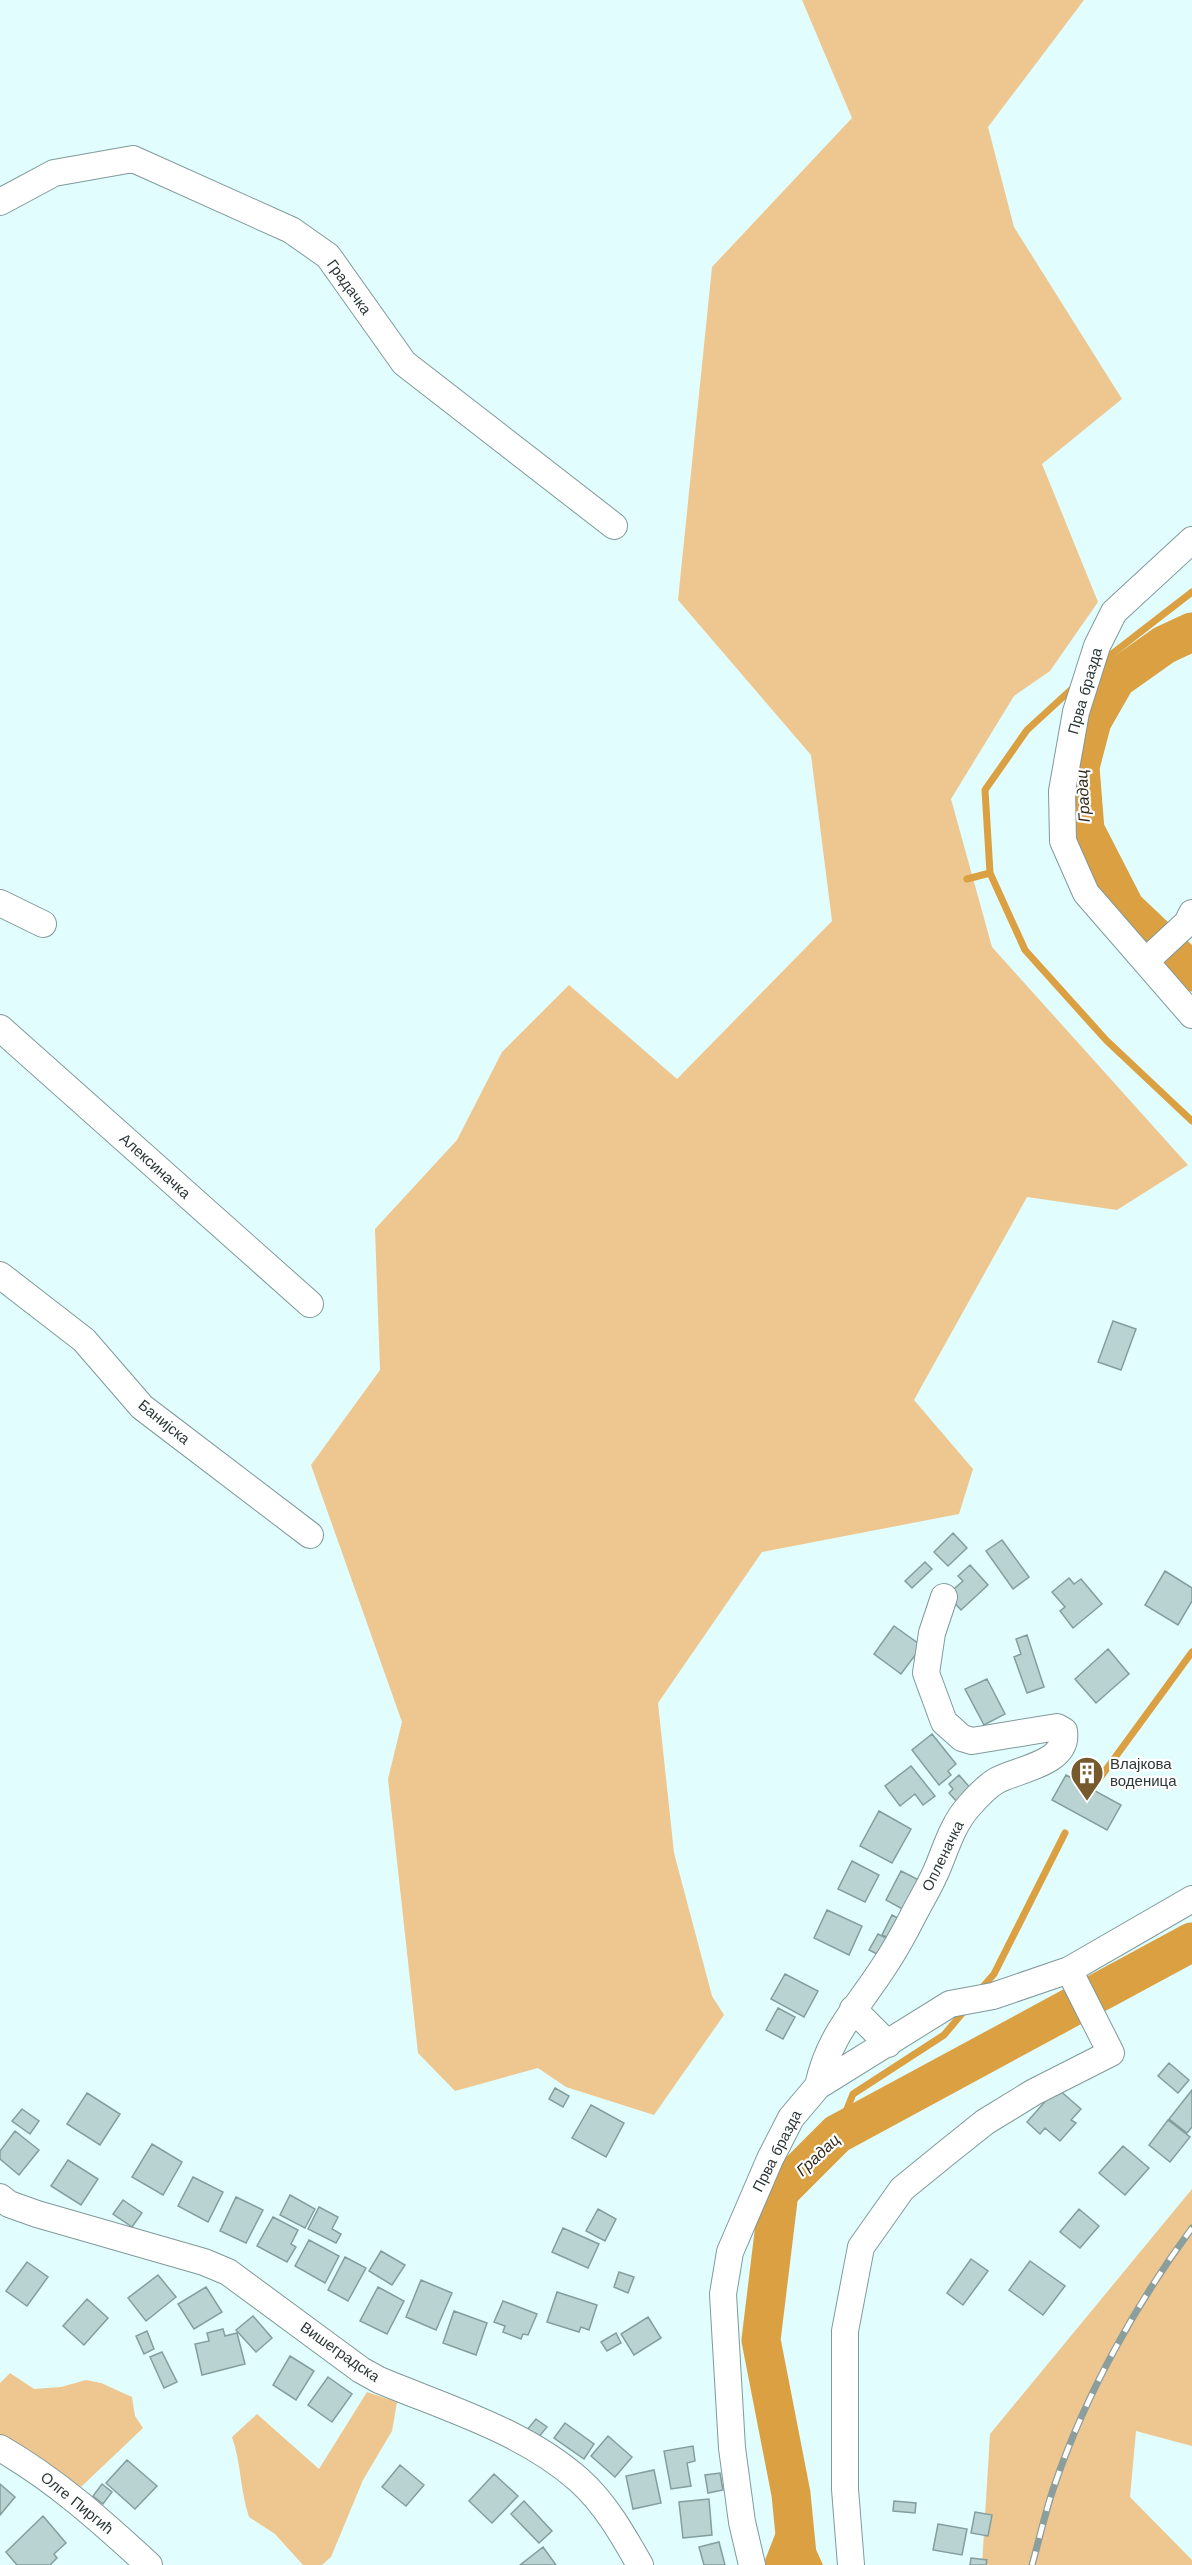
<svg xmlns="http://www.w3.org/2000/svg" width="1192" height="2565" font-family="'Work Sans',sans-serif">
	<rect width="100%" height="100%" fill="#e1fdfd"/>
	<!-- green -->
	<path fill="#eec790" d="M802 0H1084L988 127 1014 227 1122 399 1042 464 1098 602 1050 671 1014 696 951 799 992 947 1188 1165 1117 1210 1027 1197 914 1400 973 1469 959 1514 762 1552 658 1703 674 1853 712 1996 724 2015 654 2115 566 2087 538 2068 455 2091 418 2053 388 1779 402 1722 311 1465 380 1370 375 1229 457 1140 502 1052 569 985 677 1079 832 921 811 755 678 600 712 267 852 118Z
		M1192 2189V2446L1136 2431 1130 2497 1192 2560V2565H982L990 2434Z
		M10 2373 34 2389 61 2387 86 2380 101 2383 132 2397 135 2416 143 2428 81 2487 0 2436V2383Z
		M367 2392 397 2402 392 2431 363 2480 331 2557 322 2565H303L275 2534 249 2517C240 2490 241 2462 232 2437L257 2414 319 2469Z"/>
	<!-- water -->
	<path fill="#dba041" d="M791 2494 823 2565H766L765 2560Z"/>
	<g fill="none" stroke-linecap="round" stroke-linejoin="round">
		<!-- stream -->
		<path stroke="#dba041" stroke-width="7" d="M1099 664 1192 592
			M1075 686 1027 730 985 790 990 873 1025 950 1106 1040 1192 1121
			M967 879 990 873
			M1097 1782 1192 1652
			M981 1989 994 1974 1065 1833
			M837 2134 853 2094 944 2035 965 2010"/>
		<!-- river -->
		<path stroke="#dba041" stroke-width="39" d="M1192 632 1164 645 1116 679 1092 721 1080 767 1085 830 1125 908 1192 972
			M798 2565 791 2494 761 2340 779 2192 837 2134 1192 1942"/>
	</g>
	<!-- building -->
	<path fill="#b9d3d3" stroke="#849e9e" stroke-width="1.5" d="M1113 1321 1136 1329 1121 1370 1098 1362Z
		M953 1533 967 1548 948 1566 934 1552Z
		M1002 1540 1029 1577 1013 1589 986 1551Z
		M925 1562 932 1569 912 1588 905 1581Z
		M970 1565 988 1585 961 1610 947 1595 963 1581 958 1576Z
		M1165 1571 1192 1588V1601L1178 1625 1145 1605Z
		M1069 1578 1074 1584 1081 1579 1102 1604 1073 1628 1060 1611 1065 1607 1052 1592Z
		M894 1626 922 1646 901 1674 874 1654Z
		M1027 1635 1044 1687 1027 1693 1014 1657 1021 1654 1016 1639Z
		M1108 1649 1129 1674 1096 1703 1075 1679Z
		M987 1679 1005 1714 984 1725 965 1689Z
		M932 1734 956 1764 948 1771 951 1775 939 1785 912 1750Z
		M911 1766 935 1796 923 1805 915 1794 900 1806 885 1786Z
		M959 1775 972 1790 958 1803 949 1793 953 1789 949 1784Z
		M1066 1775 1121 1805 1107 1830 1052 1800Z
		M879 1811 911 1829 892 1863 860 1846Z
		M852 1861 879 1875 865 1902 838 1889Z
		M901 1871 921 1881 906 1911 886 1900Z
		M827 1910 862 1926 849 1955 814 1938Z
		M892 1915 900 1919 891 1939 882 1935Z
		M878 1934 890 1940 881 1956 869 1950Z
		M785 1974 818 1991 804 2017 771 1999Z
		M778 2008 795 2017 783 2039 766 2030Z
		M1169 2063 1189 2080 1178 2093 1158 2076Z
		M555 2088 569 2096 563 2107 549 2099Z
		M1057 2088 1081 2109 1071 2120 1076 2123 1060 2141 1045 2128 1040 2134 1027 2122Z
		M1192 2090V2127L1187 2133 1169 2119Z
		M87 2093 120 2114 100 2145 67 2124Z
		M591 2105 624 2123 606 2157 572 2138Z
		M22 2109 39 2121 30 2134 12 2121Z
		M1168 2120 1190 2137 1170 2162 1149 2145Z
		M15 2131 39 2150 19 2175 0 2159V2151Z
		M152 2144 182 2162 163 2195 132 2177Z
		M1123 2146 1149 2168 1125 2195 1099 2173Z
		M68 2160 98 2179 81 2205 51 2186Z
		M193 2177 223 2192 208 2222 178 2206Z
		M290 2195 315 2209 305 2228 280 2215Z
		M236 2197 263 2210 246 2243 220 2231Z
		M123 2200 142 2213 132 2227 113 2214Z
		M319 2207 338 2217 332 2229 341 2234 336 2243 308 2229Z
		M598 2209 616 2219 605 2241 586 2231Z
		M1079 2209 1099 2226 1080 2248 1060 2232Z
		M273 2217 298 2230 291 2244 296 2247 287 2262 257 2246Z
		M563 2228 599 2244 588 2268 552 2252Z
		M309 2240 339 2256 325 2283 295 2266Z
		M381 2251 405 2265 392 2285 369 2271Z
		M345 2257 366 2268 348 2301 328 2290Z
		M971 2259 988 2271 963 2305 947 2293Z
		M1030 2261 1065 2286 1043 2315 1009 2290Z
		M27 2262 48 2277 27 2306 6 2291Z
		M619 2272 634 2277 628 2293 614 2287Z
		M158 2275 176 2297 146 2321 128 2298Z
		M421 2280 452 2293 436 2330 406 2317Z
		M206 2287 222 2312 194 2329 178 2304Z
		M378 2287 404 2301 387 2334 360 2321Z
		M557 2292 597 2305 589 2330 581 2327 579 2332 547 2322Z
		M87 2299 108 2318 84 2345 63 2326Z
		M503 2301 537 2314 528 2335 523 2334 521 2339 503 2332 505 2326 494 2322Z
		M454 2311 487 2323 476 2355 443 2343Z
		M253 2316 272 2338 256 2352 236 2330Z
		M648 2317 661 2338 634 2355 621 2334Z
		M223 2329 225 2336 237 2333 245 2364 202 2375 195 2344 209 2341 207 2333Z
		M147 2331 154 2349 144 2354 136 2336Z
		M616 2333 621 2343 607 2351 601 2342Z
		M162 2352 177 2382 164 2388 150 2357Z
		M290 2356 314 2371 296 2400 273 2385Z
		M328 2377 352 2394 332 2422 308 2405Z
		M536 2419 547 2427 537 2439 526 2431Z
		M565 2423 594 2444 584 2459 554 2438Z
		M608 2436 632 2457 615 2477 591 2456Z
		M693 2446 695 2461 687 2463 691 2486 671 2489 664 2451Z
		M127 2460 157 2486 135 2509 106 2483Z
		M400 2465 424 2485 406 2506 382 2487Z
		M654 2470 661 2503 633 2509 626 2476Z
		M720 2473 723 2490 708 2493 705 2475Z
		M494 2474 518 2496 492 2523 469 2501Z
		M0 2484 15 2497 0 2515Z
		M102 2484 112 2492 103 2504 93 2496Z
		M709 2499 712 2535 683 2538 679 2502Z
		M524 2501 552 2531 539 2543 511 2514Z
		M894 2501 916 2503 915 2513 893 2511Z
		M975 2512 992 2515 988 2536 971 2533Z
		M43 2516 66 2543 54 2554 57 2558 50 2565H17L6 2552Z
		M938 2524 967 2529 962 2555 933 2550Z
		M719 2542 725 2565H704L699 2547Z
		M543 2547 556 2565H520Z
		M971 2558 987 2560 986 2565H970Z"/>
	<g fill="none" stroke-linecap="round" stroke-linejoin="round">
		<!-- minor casing -->
		<g stroke="#80999a" stroke-width="28">
			<path id="minor" d="M0 202 54 173 133 159 291 230 328 256 404 363 614 526
				M1192 540 1114 612 1097 646 1076 712 1062 791 1063 841 1086 893 1192 1015
				M0 903 43 924
				M1146 961 1187 923 1192 913
				M0 1028 310 1304
				M0 1275 84 1340 142 1407 310 1535
				M853 2009 888 2044
				M818 2086C828 2038 855 2010 881 1971 894 1952 905 1932 915 1912 923 1897 932 1882 938 1867 947 1845 953 1824 969 1806 976 1798 986 1787 996 1781 1017 1769 1069 1764 1064 1731L1057 1727 972 1741 962 1738 944 1722 926 1673 932 1633 944 1597
				M0 2197 9 2204 37 2214 204 2262 228 2272 361 2370 379 2380C446 2408 524 2431 579 2480 605 2503 623 2535 640 2565
				M0 2448C57 2481 101 2521 149 2565
				M752 2565 742 2522 732 2448 723 2294 730 2252 770 2159 791 2118 818 2086 950 2004 993 1996 1069 1970 1192 1899
				M851 2565 845 2489V2331L861 2247 902 2189 945 2154 985 2122 1034 2092 1111 2053 1069 1970"/>
		</g>
		<!-- minor -->
		<use href="#minor" stroke="#fff" stroke-width="26"/>
		<!-- rail casing -->
		<g stroke="#8a9e9e" stroke-width="7">
			<path id="rail" d="M1032 2565C1040 2537 1046 2508 1056 2481 1086 2394 1137 2302 1192 2228"/>
		</g>
		<!-- rail -->
		<use href="#rail" stroke="#fff" stroke-width="4.5" stroke-dasharray="14" stroke-linecap="butt"/>
	</g>
	<!-- icons -->
	<defs>
		<g id="building-pin" transform="scale(1.725)"><path d="M0 17L-7.5 6A9.5 9.5 0 1 1 7.5 6Z" fill="#76592d" stroke="#fff"/><path d="M-4-6H4V6H1V3H-1V6H-4ZM-2.5-4.3h1.7v1.8h-1.7ZM.8-4.3h1.7v1.8H.8ZM-2.5-1h1.7V.8h-1.7ZM.8-1h1.7V.8H.8Z" fill="#fff"/></g>
	</defs>
	<g fill-rule="evenodd">
		<use href="#building-pin" x="1087" y="1773"/>
	</g>
	<g text-anchor="middle" dominant-baseline="central" stroke-width="4.5" stroke-linejoin="round" paint-order="stroke">
		<!-- street labels -->
		<g font-size="15" fill="#2c3737" stroke="#fff">
			<text transform="translate(349 287) rotate(54)">Градачка</text>
			<text transform="translate(1085 691) rotate(-74)">Прва бразда</text>
			<text transform="translate(155 1166) rotate(42)">Алексиначка</text>
			<text transform="translate(164 1422) rotate(39)">Банијска</text>
			<text transform="translate(943 1856) rotate(-64)">Опленачка</text>
			<text transform="translate(777 2151) rotate(-63)">Прва бразда</text>
			<text transform="translate(340 2352) rotate(35)">Вишеградска</text>
			<text transform="translate(77 2503) rotate(39)">Олге Пиргић</text>
		</g>
		<!-- poi labels -->
		<g font-size="15" fill="#2c3737" stroke="#fff" text-anchor="start">
			<text x="1110" y="1764">Влајкова<tspan x="1110" dy="17">воденица</tspan></text>
		</g>
		<!-- water labels -->
		<g font-size="16" font-style="italic" fill="#332818" stroke="#fff">
			<text transform="translate(1083 796) rotate(-93)">Градац</text>
			<text transform="translate(818 2155) rotate(-43)">Градац</text>
		</g>
	</g>
</svg>
